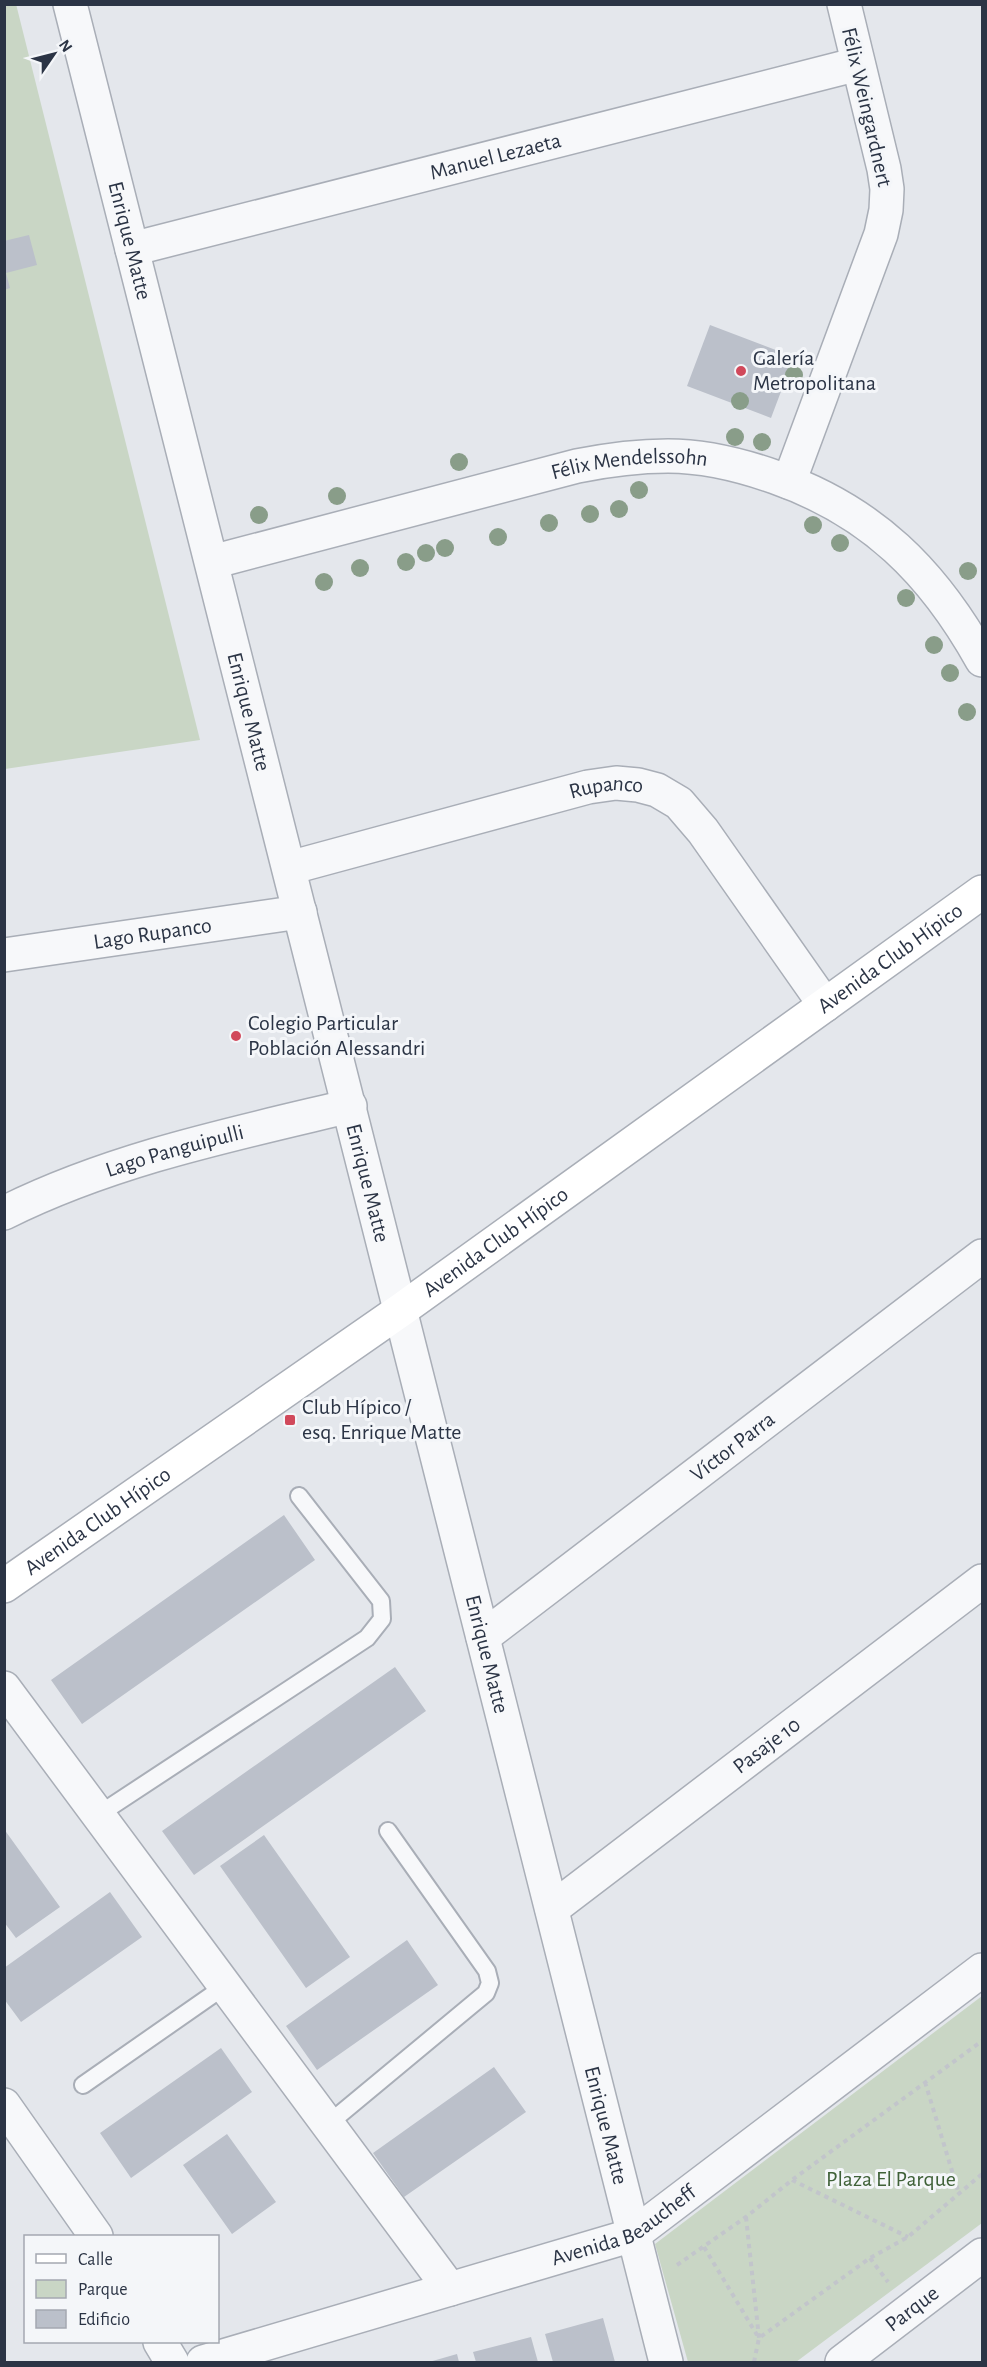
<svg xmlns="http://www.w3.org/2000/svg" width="987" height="2367" font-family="'Alegreya Sans',sans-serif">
	<rect width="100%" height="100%" fill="#e4e7ec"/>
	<!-- green -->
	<path fill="#c9d6c5" d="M16 4 200 740 5 769 4 5Z
		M982 1996V2223L796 2362H688L655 2244Z"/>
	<!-- building -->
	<path fill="#bbc0ca" d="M29 235 37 265 6 273 10 288 4 290V241Z
		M710 325 794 357 771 418 687 386Z
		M284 1515 315 1560 82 1724 51 1680Z
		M395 1667 426 1711 194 1875 162 1831Z
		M4 1829 60 1907 16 1938 4 1922Z
		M264 1835 350 1957 306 1988 220 1866Z
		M110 1892 142 1937 21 2022 4 1999V1968Z
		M407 1940 438 1985 317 2070 286 2026Z
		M221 2048 252 2092 131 2178 100 2133Z
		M494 2067 526 2112 404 2197 373 2153Z
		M227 2134 276 2202 232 2234 183 2165Z
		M603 2318 615 2362H553L545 2334Z
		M531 2337 538 2362H476L473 2352Z
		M457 2354 459 2362H429Z"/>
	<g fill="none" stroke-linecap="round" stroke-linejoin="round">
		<!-- service casing -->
		<g stroke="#a9aeb7" stroke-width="20">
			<path id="service" d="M98 1815 367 1638 382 1619 381 1601 299 1496
				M83 2085 225 1986
				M327 2125 486 1993 490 1983 487 1971 388 1831"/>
		</g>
		<!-- minor casing -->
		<g stroke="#a9aeb7" stroke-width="36">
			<g id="minor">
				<path id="s1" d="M70 4 666 2362"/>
				<path id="s2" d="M132 249 858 64"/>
				<path d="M789 482 881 234 886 210 887 189 884 169 844 4"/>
				<path id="s3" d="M212 562 577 466C607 460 637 456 668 456 705 456 741 465 775 477 872 511 933 572 982 660"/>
				<path id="s4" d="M289 868 588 787 616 783 638 785 657 790 679 803 703 831 825 1005"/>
				<path id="s5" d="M4 955 300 912"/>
				<path id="s6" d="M4 1213C112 1159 233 1134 350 1106"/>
				<path id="s7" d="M483 1637 982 1256"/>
				<path d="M4 1688 450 2289"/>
				<path id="s8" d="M552 1909 982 1581"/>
				<path d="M4 2105 96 2236"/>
				<path d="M160 2342 172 2362"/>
				<path id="s9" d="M203 2362 633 2235 982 1970"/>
				<path id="s10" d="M842 2362 982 2255"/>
			</g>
		</g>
		<!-- secondary casing -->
		<g stroke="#a9aeb7" stroke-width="36">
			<g id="secondary">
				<path id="s11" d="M4 1586 401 1310 982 892"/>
			</g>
		</g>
		<!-- path -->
		<path stroke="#c2c5cb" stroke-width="4" stroke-dasharray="4.5 4.5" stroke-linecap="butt" d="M925 2082 959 2194
			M792 2180 908 2237
			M746 2217 759 2338
			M704 2247 757 2335
			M870 2258 888 2282
			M677 2265 746 2217 792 2180 982 2041
			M754 2362 759 2338 870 2258 908 2237 982 2174"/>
		<!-- service -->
		<use href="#service" stroke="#f7f8fa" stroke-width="16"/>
		<!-- minor -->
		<use href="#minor" stroke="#f7f8fa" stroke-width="33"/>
		<!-- secondary -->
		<use href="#secondary" stroke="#fff" stroke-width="33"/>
	</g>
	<!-- trees -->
	<g fill="#899d89">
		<circle cx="794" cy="375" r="9"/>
		<circle cx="740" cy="401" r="9"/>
		<circle cx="735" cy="437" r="9"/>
		<circle cx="762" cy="442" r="9"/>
		<circle cx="459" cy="462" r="9"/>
		<circle cx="639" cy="490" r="9"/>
		<circle cx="337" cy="496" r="9"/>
		<circle cx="619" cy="509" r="9"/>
		<circle cx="590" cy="514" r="9"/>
		<circle cx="259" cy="515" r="9"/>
		<circle cx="549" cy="523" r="9"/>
		<circle cx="813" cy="525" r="9"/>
		<circle cx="498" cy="537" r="9"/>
		<circle cx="840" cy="543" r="9"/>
		<circle cx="445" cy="548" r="9"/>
		<circle cx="426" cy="553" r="9"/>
		<circle cx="406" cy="562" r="9"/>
		<circle cx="360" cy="568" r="9"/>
		<circle cx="968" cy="571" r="9"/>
		<circle cx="324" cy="582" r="9"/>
		<circle cx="906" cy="598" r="9"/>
		<circle cx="934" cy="645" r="9"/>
		<circle cx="950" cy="673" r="9"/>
		<circle cx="967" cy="712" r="9"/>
	</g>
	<!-- markers -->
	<g fill="#d1495b" stroke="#f4f6f9" stroke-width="2">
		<circle cx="741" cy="371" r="6"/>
		<circle cx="236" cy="1036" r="6"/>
		<rect x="284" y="1414" width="12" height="12" rx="3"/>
	</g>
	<g text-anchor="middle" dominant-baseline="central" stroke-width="6" stroke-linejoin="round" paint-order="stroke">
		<!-- street labels -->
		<g font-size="22" fill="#2b3445" stroke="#f4f6f9">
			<text transform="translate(867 107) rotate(77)">Félix Weingardnert</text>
			<text stroke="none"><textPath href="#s2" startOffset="375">Manuel Lezaeta</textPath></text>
			<text stroke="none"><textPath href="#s1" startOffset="244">Enrique Matte</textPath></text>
			<text stroke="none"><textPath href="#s3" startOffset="430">Félix Mendelssohn</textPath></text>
			<text stroke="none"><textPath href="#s1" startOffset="730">Enrique Matte</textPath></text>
			<text stroke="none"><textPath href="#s4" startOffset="328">Rupanco</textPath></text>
			<text stroke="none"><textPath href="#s5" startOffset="150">Lago Rupanco</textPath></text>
			<text stroke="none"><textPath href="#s11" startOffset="1086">Avenida Club Hípico</textPath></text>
			<text stroke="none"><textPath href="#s6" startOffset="182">Lago Panguipulli</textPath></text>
			<text stroke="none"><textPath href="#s1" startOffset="1216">Enrique Matte</textPath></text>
			<text stroke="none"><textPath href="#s11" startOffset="600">Avenida Club Hípico</textPath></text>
			<text stroke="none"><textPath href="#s7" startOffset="314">Víctor Parra</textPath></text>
			<text stroke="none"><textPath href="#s11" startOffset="114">Avenida Club Hípico</textPath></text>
			<text stroke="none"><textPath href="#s1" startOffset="1702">Enrique Matte</textPath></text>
			<text stroke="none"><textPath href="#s8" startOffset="270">Pasaje 10</textPath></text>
			<text stroke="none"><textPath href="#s1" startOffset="2188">Enrique Matte</textPath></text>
			<text stroke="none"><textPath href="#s9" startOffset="444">Avenida Beaucheff</textPath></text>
			<text stroke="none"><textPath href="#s10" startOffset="88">Parque</textPath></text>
		</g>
		<!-- poi labels -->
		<g font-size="22" fill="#2b3445" stroke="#f4f6f9" text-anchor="start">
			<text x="753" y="358">Galería<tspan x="753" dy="25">Metropolitana</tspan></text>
			<text x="248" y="1023">Colegio Particular<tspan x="248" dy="25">Población Alessandri</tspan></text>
			<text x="302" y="1407">Club Hípico /<tspan x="302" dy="25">esq. Enrique Matte</tspan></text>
		</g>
		<!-- park labels -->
		<g font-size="22" fill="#3f6138" stroke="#f4f6f9">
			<text x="891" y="2179">Plaza El Parque</text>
		</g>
	</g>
	<!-- border -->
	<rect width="987" height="2367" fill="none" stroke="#2b3445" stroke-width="12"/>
	<!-- legend -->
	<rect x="24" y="2235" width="195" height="108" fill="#f4f6f9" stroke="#a4a8b1" stroke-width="1.5"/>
	<rect x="36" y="2254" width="30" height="9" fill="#ffffff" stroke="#a4a8b1" stroke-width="1.5"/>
	<text x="78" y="2265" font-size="18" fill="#2b3445">Calle</text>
	<rect x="36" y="2280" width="30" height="18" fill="#c9d6c5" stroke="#a4a8b1" stroke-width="1.5"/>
	<text x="78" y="2295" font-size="18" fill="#2b3445">Parque</text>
	<rect x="36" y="2310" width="30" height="18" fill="#bbc0ca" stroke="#a4a8b1" stroke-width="1.5"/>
	<text x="78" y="2325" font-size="18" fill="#2b3445">Edificio</text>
	<!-- north arrow -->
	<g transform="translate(54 54) rotate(55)" stroke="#f4f6f9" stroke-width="4.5" paint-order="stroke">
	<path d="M0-4.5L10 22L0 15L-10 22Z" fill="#2b3445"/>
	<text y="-9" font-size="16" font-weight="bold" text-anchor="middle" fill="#2b3445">N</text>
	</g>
</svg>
